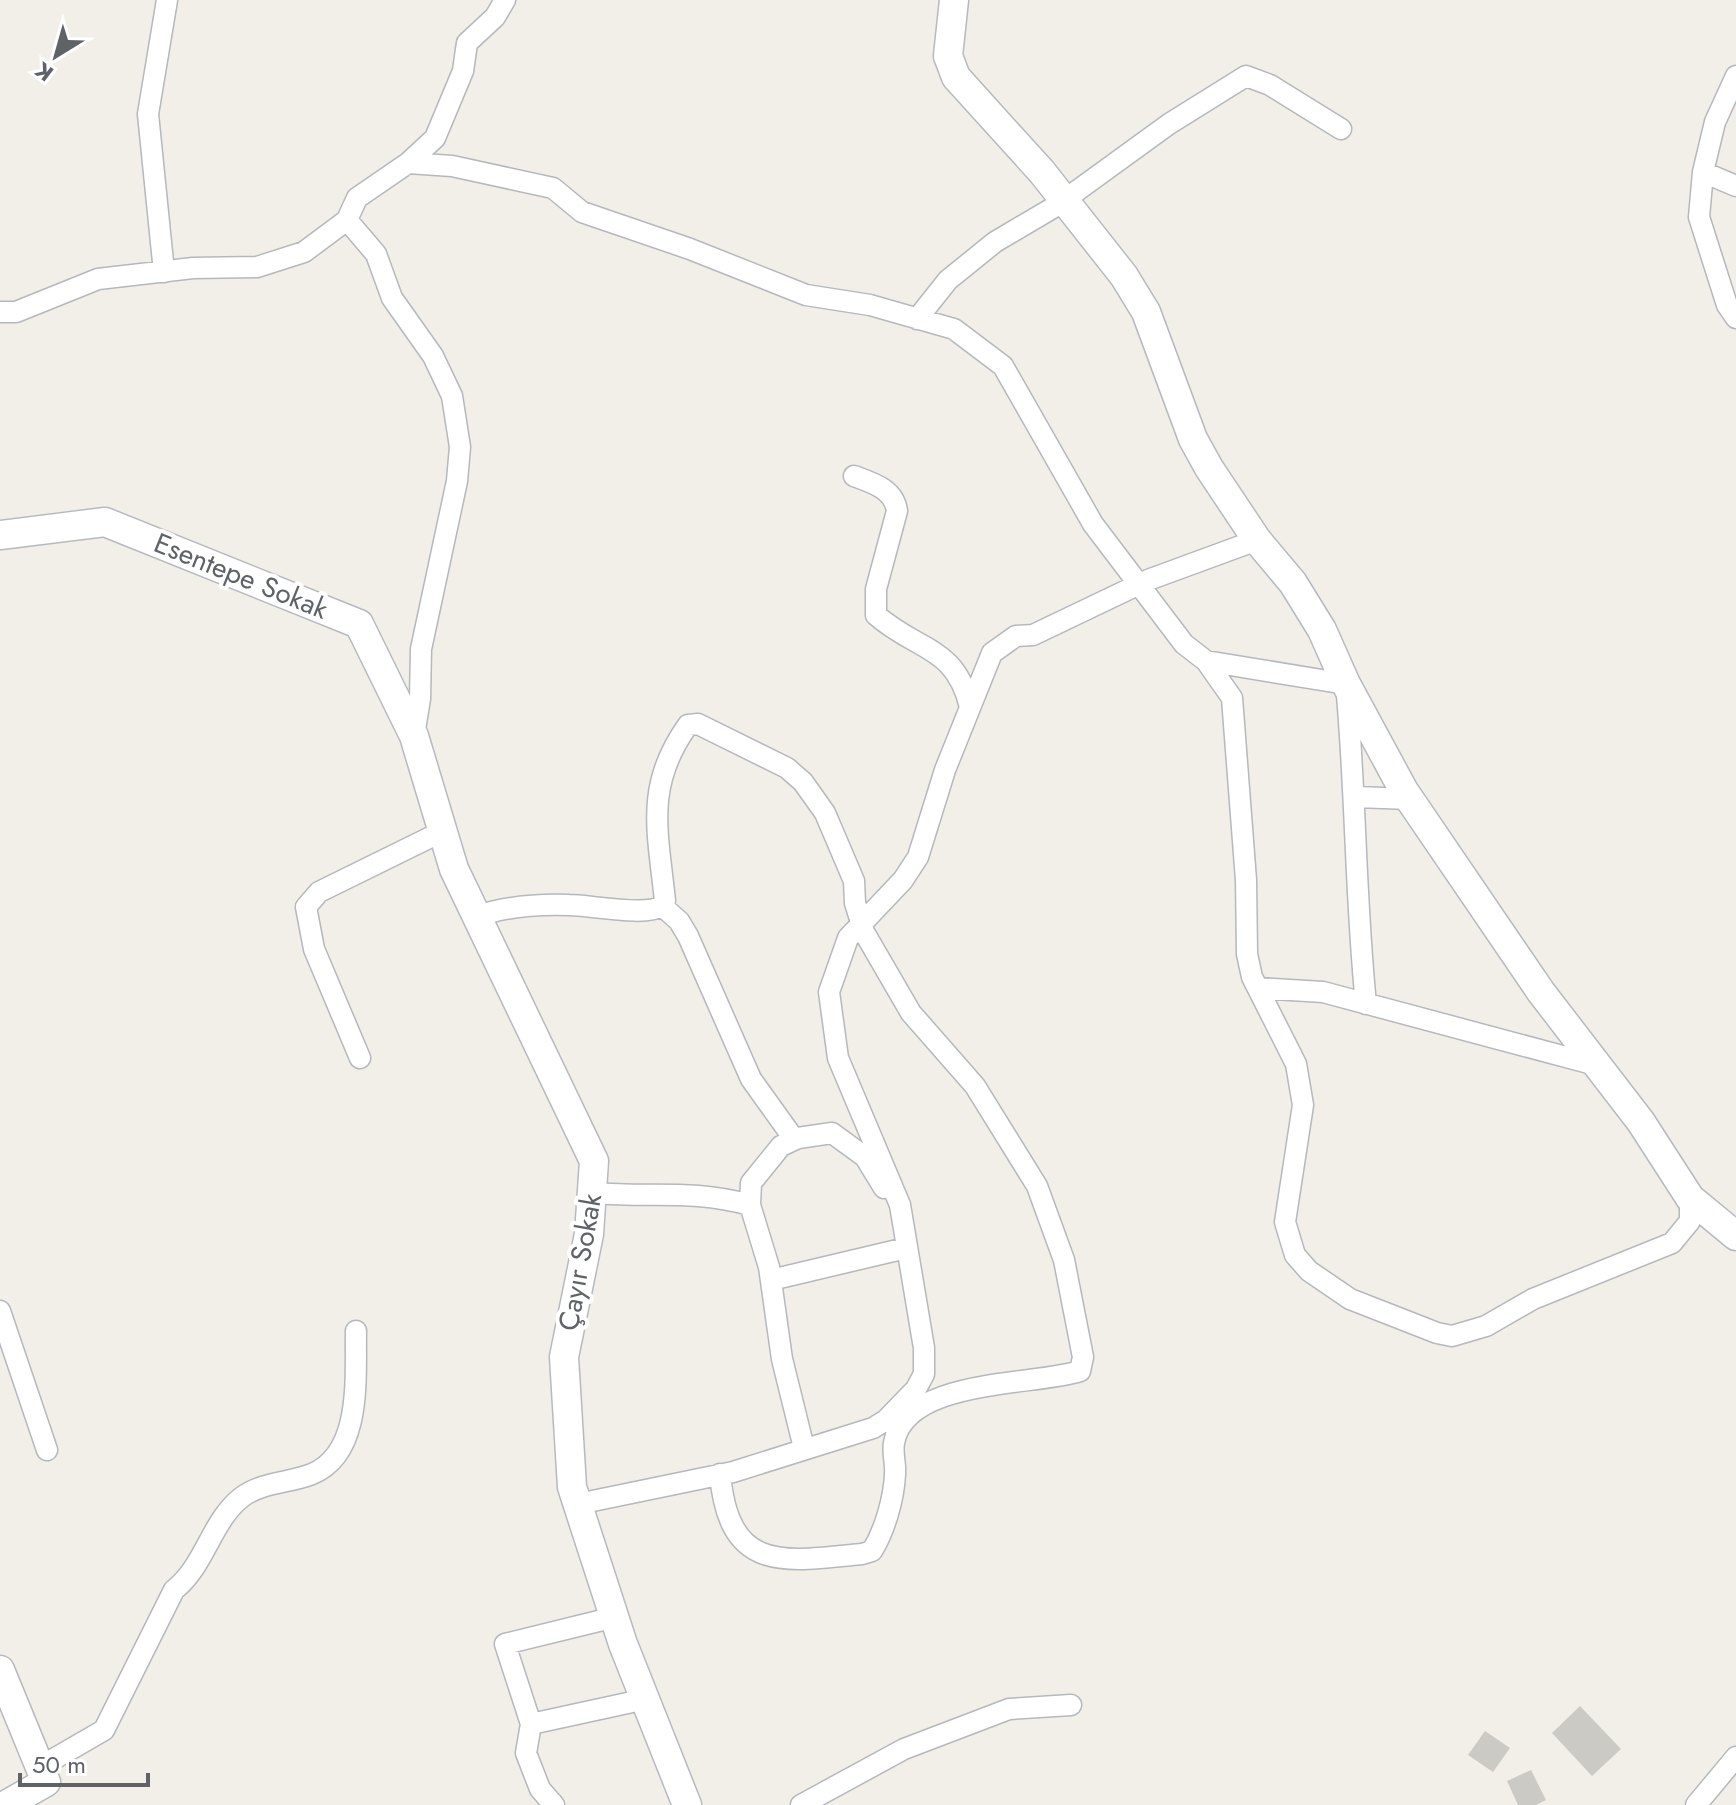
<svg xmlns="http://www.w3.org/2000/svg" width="1736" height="1805" font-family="Jost,sans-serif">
	<rect width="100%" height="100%" fill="#f1efe8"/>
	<!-- building -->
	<path fill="#cccac5" d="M1580 1706 1621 1749 1592 1776 1552 1733Z
		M1485 1731 1510 1748 1493 1772 1468 1755Z
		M1531 1770 1546 1800 1536 1805H1518L1507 1781Z"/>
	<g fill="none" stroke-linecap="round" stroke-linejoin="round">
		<!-- street casing -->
		<g stroke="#b5b8bc" stroke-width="23">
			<path id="street" d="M1736 76 1715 122 1703 172 1699 217 1727 305 1736 318
				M407 164 435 138 463 71 467 43 495 17 505 0
				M1703 172 1736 186
				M164 272 148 114 167 0
				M0 312H16L98 279 193 268 257 267 304 252 347 220
				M917 319 948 280 995 242 1056 206 1169 124 1246 76 1270 85 1341 129
				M854 476C873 483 894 489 897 511L876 589V615C918 652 955 645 970 707
				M1206 661 1346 684C1356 791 1355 897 1366 1004
				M414 736 420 699 421 649 457 481 460 447 452 396 433 356 392 298 376 254 347 220 357 198 408 163 452 166 553 188 582 212 690 249 806 295 870 305 954 329 1003 366 1093 524 1184 644 1206 661 1232 698 1246 880 1247 954 1252 977 1296 1064 1303 1105 1285 1222 1295 1255 1309 1271 1350 1299 1437 1333 1452 1336 1486 1326 1533 1299 1672 1243 1690 1221V1198
				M1356 797 1410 799
				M662 906 665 901C658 832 644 786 688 725L698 724 787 768 803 782 825 813 854 881 855 903 864 932 911 1013 975 1086 1037 1186 1064 1260 1083 1357 1080 1371C1035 1386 905 1378 894 1443 892 1454 896 1463 895 1474 894 1498 885 1530 872 1551L862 1554C782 1562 729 1573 720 1474
				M662 906 679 921 688 936 751 1079 794 1139
				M476 917C505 906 536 904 569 905 590 905 646 917 662 906
				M1258 988 1323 992 1596 1065
				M360 1058 314 949 306 907 319 892 443 831
				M594 1193C652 1198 692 1189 750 1205
				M771 1280 906 1248
				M0 1311 47 1450
				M804 1448 782 1359 769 1267 750 1205 751 1183 781 1146 798 1138 832 1133 865 1157 884 1188
				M578 1504 733 1472 873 1428 886 1420 916 1389 924 1374V1348L900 1205 838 1058 829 992 848 938 903 880 918 857 945 770 992 653 1016 636 1033 635 1148 580 1257 540
				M531 1724 646 1699
				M40 1767 104 1730 174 1590C205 1566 211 1521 242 1497 262 1482 290 1483 312 1474 363 1453 355 1376 356 1331
				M554 1805 540 1789 526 1753 531 1724 505 1644 615 1617
				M801 1805 904 1749 1009 1709 1071 1705
				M1696 1805 1736 1757"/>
		</g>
		<!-- secondary casing -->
		<g stroke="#b6babf" stroke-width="31">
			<path id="secondary" d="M954 0 948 56 956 77 1042 172 1124 276 1146 312 1193 439 1209 468 1257 540 1293 583 1322 630 1346 684 1404 791 1541 992 1641 1122 1690 1198 1736 1236
				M0 535 105 522 359 624 414 736 454 869 594 1161 589 1234 564 1357 572 1487 623 1644 687 1805
				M0 1670 46 1782 6 1805"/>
		</g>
		<!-- street -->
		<use href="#street" stroke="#fff" stroke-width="20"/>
		<!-- secondary -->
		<use href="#secondary" stroke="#fff" stroke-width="28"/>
	</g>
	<g text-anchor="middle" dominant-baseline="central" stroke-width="8" stroke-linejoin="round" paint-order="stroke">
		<!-- street labels -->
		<g font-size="28" fill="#5f6368" stroke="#fff">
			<text transform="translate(241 576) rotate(22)">Esentepe Sokak</text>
			<text transform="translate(580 1262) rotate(-80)">Çayır Sokak</text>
		</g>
	</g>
	<!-- north arrow -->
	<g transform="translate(56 56) rotate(217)" stroke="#ffffff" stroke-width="6" paint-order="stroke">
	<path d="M0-6L14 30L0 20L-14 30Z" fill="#5f6368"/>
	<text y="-12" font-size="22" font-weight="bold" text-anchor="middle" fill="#5f6368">K</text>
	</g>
	<!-- scale -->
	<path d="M20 1773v12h128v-12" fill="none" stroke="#5f6368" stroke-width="4"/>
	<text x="32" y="1773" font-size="24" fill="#5f6368" stroke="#ffffff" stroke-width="6" paint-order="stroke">50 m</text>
</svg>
